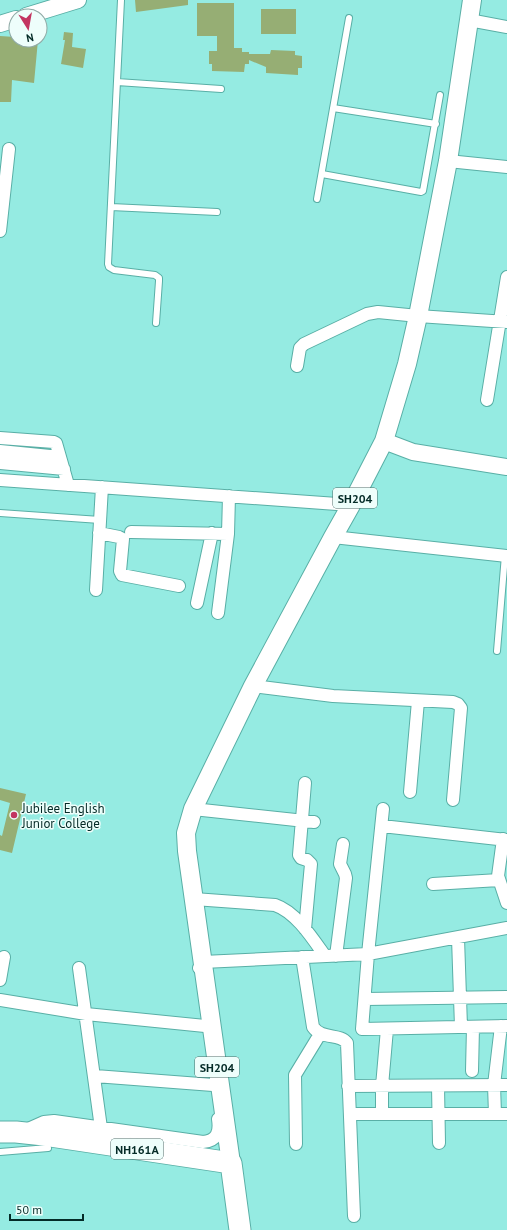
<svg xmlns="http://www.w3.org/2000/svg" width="507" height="1230" font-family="'PT Sans',sans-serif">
	<rect width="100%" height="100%" fill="#95ebe2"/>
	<!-- building -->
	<path fill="#96ae74" d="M135 0H188V5L136 12Z
		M197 3H234V48H242V52H249V54H270L271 50 295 51V55L302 56V68H298V75L266 73V67L249 60V64H245L244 72 212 71V64H209V51H217V36H197Z
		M261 9H296V34H261Z
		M64 32 73 33 72 47 86 49 83 68 61 64 65 40H63Z
		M0 36 15 37 14 40H38L34 83 12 80 11 102H0Z
		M0 788 26 794 12 853 0 850V835L2 836 10 803 0 800Z"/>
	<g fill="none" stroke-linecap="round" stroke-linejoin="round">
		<!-- lane casing -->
		<g stroke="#59afa6" stroke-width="8">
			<path id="lane" d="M121 0 108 264 109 267 114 270 155 275 159 278V281L156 323
				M117 82 221 89
				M333 108 436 124
				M322 174 421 192 423 191 440 95
				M317 199 349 18
				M111 207 217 212
				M0 513 100 520
				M497 651 505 555
				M0 1152 48 1148"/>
		</g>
		<!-- street casing -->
		<g stroke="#59afa6" stroke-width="14">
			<path id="street" d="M469 20 507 27
				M448 161 507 167
				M0 231 9 149
				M297 366 300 348 304 344 367 314 378 312 418 316 507 322
				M487 400 507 277
				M0 438 54 442 56 443 68 485
				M0 451 60 457
				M0 463 64 469
				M0 480 351 505
				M131 532 228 534
				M99 533 119 537 123 539 120 571 122 575 179 586
				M333 537 507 556
				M96 590 102 487
				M197 603 212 533
				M218 613 228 534 229 496
				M253 686 333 696 453 702 458 704 461 708 453 800
				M410 792 418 701
				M193 809 314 822
				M383 809 368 954 362 1029 507 1026
				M382 826 507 840
				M503 839 498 876 507 903
				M433 884 499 880
				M194 899 275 905C296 912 313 939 325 956
				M305 929 311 864 307 860 301 858 299 855 305 783
				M458 938 461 1027
				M336 956 346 878 345 874 340 864 343 844
				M302 957 313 1027C322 1040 340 1033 347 1043L354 1216
				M79 968 101 1128
				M199 968 203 962 368 954 507 928
				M0 980 4 957
				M365 999 507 997
				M0 1000 86 1014 205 1026
				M472 1071 473 1027
				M95 1076 213 1085
				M348 1086 507 1085
				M438 1086 439 1143
				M350 1114H507
				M382 1114V1086L387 1029
				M495 1114 494 1085 501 1026
				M26 1130 44 1122 54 1121 203 1142C217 1141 220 1132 218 1119
				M296 1144 295 1075 320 1034"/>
		</g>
		<!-- secondary casing -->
		<g stroke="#59afa6" stroke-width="18">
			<path id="secondary" d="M26 16 78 0
				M0 24 16 19
				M384 441 413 452 507 467"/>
		</g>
		<!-- primary casing -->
		<g stroke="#59afa6" stroke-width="20">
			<path id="primary" d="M231 1163 187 851 186 833 193 809 253 686 333 537 351 505 384 441 407 364 418 316 448 161 472 0"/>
		</g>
		<!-- highway casing -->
		<g stroke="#59afa6" stroke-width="23">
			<path id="highway" d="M0 1132H16L44 1135 231 1163 240 1230"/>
		</g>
		<!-- lane -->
		<use href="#lane" stroke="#fff" stroke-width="6"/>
		<!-- street -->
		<use href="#street" stroke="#fff" stroke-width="12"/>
		<!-- secondary -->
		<use href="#secondary" stroke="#fff" stroke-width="16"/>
		<!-- primary -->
		<use href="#primary" stroke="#fff" stroke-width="18"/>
		<!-- highway -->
		<use href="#highway" stroke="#fff" stroke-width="21"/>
	</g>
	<!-- markers -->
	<circle fill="#c33561" stroke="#eefefb" stroke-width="1.5" cx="14" cy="815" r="4"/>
	<g text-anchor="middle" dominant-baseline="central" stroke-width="3" stroke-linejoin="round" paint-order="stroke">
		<!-- shield labels -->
		<g fill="#eefefb" stroke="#4a6a67" stroke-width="1">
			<rect x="333" y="488" width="44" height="20" rx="3"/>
			<rect x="195" y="1057" width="44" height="20" rx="3"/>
			<rect x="111" y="1139" width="52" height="20" rx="3"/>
		</g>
		<g font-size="12" font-weight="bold" fill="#042b27">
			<text x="355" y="498">SH204</text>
			<text x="217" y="1067">SH204</text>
			<text x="137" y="1149">NH161A</text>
		</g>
		<!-- poi labels -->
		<g font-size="13" fill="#042b27" stroke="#eefefb" text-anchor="start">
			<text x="22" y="808">Jubilee English<tspan x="22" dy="15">Junior College</tspan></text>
		</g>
	</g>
	<!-- north arrow -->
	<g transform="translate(28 28) rotate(169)"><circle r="19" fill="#eefefb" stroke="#90aaa6"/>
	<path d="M0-3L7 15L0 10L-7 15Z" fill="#c33561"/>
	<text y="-6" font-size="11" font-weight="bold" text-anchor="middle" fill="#042b27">N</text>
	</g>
	<!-- scale -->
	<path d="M10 1214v6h73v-6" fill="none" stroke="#042b27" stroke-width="2"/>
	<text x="16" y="1214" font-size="12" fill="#042b27" stroke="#eefefb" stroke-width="3" paint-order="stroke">50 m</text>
</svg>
